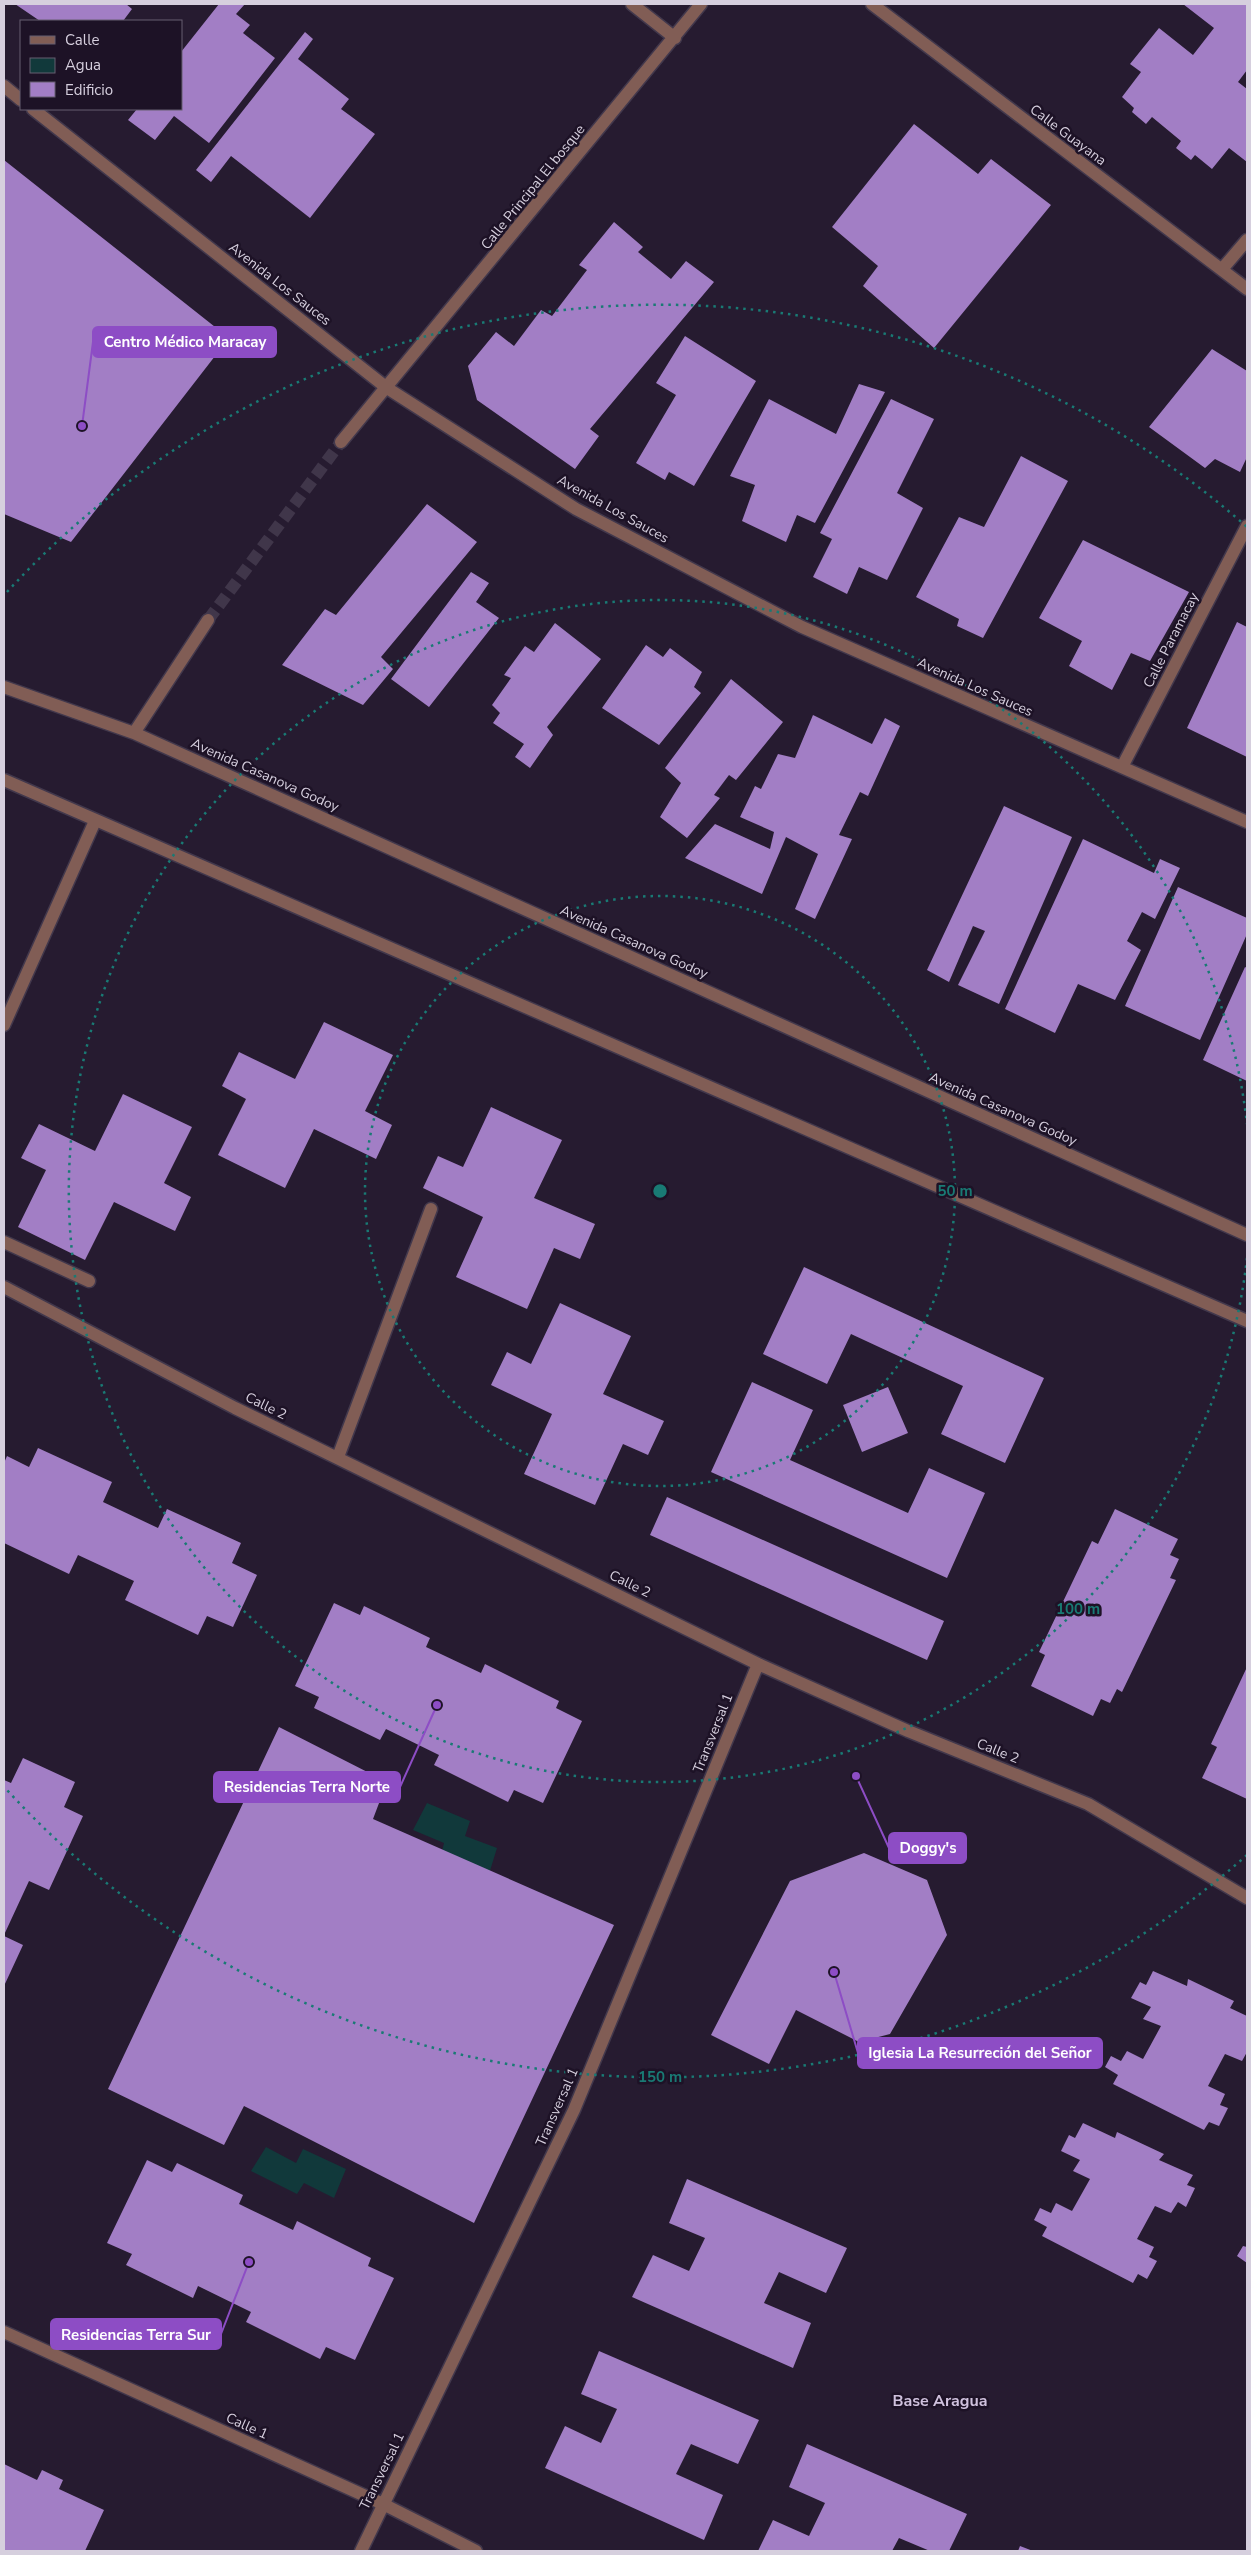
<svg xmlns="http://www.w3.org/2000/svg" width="1251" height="2555" font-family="'Nunito Sans',sans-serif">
	<rect width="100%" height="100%" fill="#261b30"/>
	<!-- water -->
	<path fill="#11393b" d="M427 1803 470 1821 465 1836 497 1848 489 1874 441 1856 444 1843 413 1830Z
		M266 2147 296 2163 303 2149 346 2169 334 2198 304 2183 297 2194 251 2171Z"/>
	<!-- building -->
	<path fill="#a27ec5" d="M15 4H126L132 9 123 21H40Z
		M219 4H245L236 14 250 25 243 33 275 58 209 143 174 116 155 140 128 120 137 109H181V52Z
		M1183 4H1247V70L1238 82 1247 89V162L1229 148 1212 169 1195 155 1191 160 1176 148 1181 141 1152 117 1146 124 1132 112 1134 108 1122 97 1141 72 1130 64 1159 28 1193 55 1214 28Z
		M305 32 313 39 298 59 349 99 341 109 375 134 310 218 231 156 211 182 196 170Z
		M914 124 978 174 991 159 1051 205 934 348 863 286 878 266 832 227Z
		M4 160 229 338 71 542 4 514Z
		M614 222 643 247 638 252 671 279 686 261 714 282 590 429 599 436 575 469 477 400 468 366 496 332 514 346 541 310 552 316 587 270 579 265Z
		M685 336 756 381 694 486 669 472 665 480 636 463 676 395 656 383Z
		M1212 349 1247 371V457L1240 472 1215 459 1205 468 1149 427Z
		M859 384 885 392 815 523 797 515 786 542 742 521 755 485 730 476 769 399 836 434Z
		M891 399 934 419 897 493 923 508 887 580 859 567 847 594 813 577 832 539 820 533Z
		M1021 456 1068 481 983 638 957 626 959 619 916 597 959 517 984 527Z
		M427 504 477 542 381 657 393 669 363 705 282 665 325 609 336 615Z
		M1083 540 1189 592 1150 661 1131 653 1112 690 1069 666 1082 641 1039 618Z
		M471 572 489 583 476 602 499 618 429 707 391 679Z
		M1237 622 1247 627V757L1187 728Z
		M555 623 601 659 547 727 553 735 530 768 515 757 524 744 493 723 500 713 492 705 511 678 504 675 525 646 534 652Z
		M646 645 663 657 670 648 702 672 694 687 701 693 659 745 602 708Z
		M731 679 783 722 736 780 729 775 714 795 720 798 687 838 660 817 681 783 665 768Z
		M813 715 872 744 885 718 900 726 868 796 860 792 839 835 852 839 815 919 795 909 818 854 786 837 762 894 685 858 715 824 770 849 774 832 740 817 755 786 761 789 778 754 795 758Z
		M1004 806 1072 837 999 1004 958 985 985 931 973 926 949 982 927 970Z
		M1083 839 1154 873 1160 859 1180 868 1155 919 1142 912 1127 941 1141 950 1115 1000 1078 984 1055 1033 1005 1009Z
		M1178 887 1247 918V934L1200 1040 1125 1006Z
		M1245 967 1247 968V1081L1203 1060Z
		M324 1022 393 1055 365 1111 392 1125 376 1159 314 1129 285 1188 218 1155 246 1099 222 1086 239 1052 295 1079Z
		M123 1094 192 1127 164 1183 191 1197 175 1231 114 1202 85 1260 18 1227 46 1170 21 1158 39 1124 95 1151Z
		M491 1107 562 1140 534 1198 595 1224 580 1259 554 1248 527 1309 456 1277 483 1217 423 1188 438 1156 463 1167Z
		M804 1267 1044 1378 1005 1463 941 1434 963 1386 851 1334 827 1384 763 1354Z
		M560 1303 631 1336 603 1394 664 1421 648 1455 623 1444 595 1505 524 1474 552 1414 491 1385 507 1352 531 1364Z
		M752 1382 813 1410 790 1460 908 1513 929 1468 985 1493 947 1578 711 1472Z
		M888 1387 908 1433 862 1452 843 1405Z
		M38 1448 112 1482 103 1502 158 1528 167 1509 241 1543 232 1563 257 1575 233 1627 207 1616 198 1635 125 1600 134 1581 78 1555 69 1574 4 1543V1463L7 1456 29 1467Z
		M667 1497 944 1621 927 1660 650 1535Z
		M1115 1509 1178 1539 1170 1555 1179 1559 1170 1578 1176 1580 1122 1692 1117 1689 1110 1703 1101 1699 1093 1716 1031 1686 1045 1655 1039 1652 1092 1541 1098 1544Z
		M334 1603 360 1615 364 1606 430 1638 426 1647 481 1673 485 1664 559 1701 556 1708 582 1721 543 1803 514 1790 508 1802 434 1765 439 1755 386 1729 380 1740 314 1708 319 1697 295 1686Z
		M1247 1667V1799L1202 1778 1217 1747 1211 1744Z
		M279 1727 387 1782 373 1819 614 1925 474 2223 244 2106 224 2145 108 2089Z
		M23 1758 75 1782 64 1807 83 1816 49 1890 29 1881 4 1935V1780L11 1783Z
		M864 1853 927 1880 947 1935 890 2034 859 2042 796 2010 769 2064 711 2035 790 1881Z
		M4 1936 23 1945 4 1986Z
		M1153 1971 1187 1986 1188 1979 1234 2001 1230 2008 1247 2016V2052L1242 2061 1225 2054 1208 2086 1225 2094 1220 2105 1228 2108 1219 2126 1209 2122 1204 2130 1113 2084 1118 2075 1105 2067 1111 2056 1121 2061 1127 2051 1143 2059 1161 2026 1143 2019 1151 2007 1131 1998 1140 1982 1146 1985Z
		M1083 2123 1115 2138 1117 2132 1164 2154 1159 2160 1193 2175 1187 2185 1195 2188 1186 2207 1178 2202 1171 2213 1155 2206 1137 2239 1154 2247 1149 2257 1157 2261 1147 2279 1138 2274 1133 2283 1042 2236 1047 2227 1034 2220 1040 2208 1051 2213 1056 2203 1072 2211 1090 2179 1073 2171 1080 2160 1061 2151 1069 2135 1075 2138Z
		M147 2160 172 2172 177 2163 243 2195 239 2204 293 2230 297 2221 371 2258 368 2266 394 2278 355 2360 326 2347 320 2359 246 2322 251 2312 198 2286 193 2298 126 2265 132 2254 107 2243Z
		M687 2179 847 2248 826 2293 779 2272 764 2303 811 2323 793 2368 632 2297 653 2255 689 2271 705 2238 669 2223Z
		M1243 2246 1247 2247V2263L1237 2256Z
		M599 2351 759 2420 738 2464 691 2444 676 2474 723 2495 704 2540 545 2468 565 2426 601 2443 617 2409 581 2394Z
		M807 2444 967 2514 949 2551H930L899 2538 892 2551H758L773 2520 809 2536 825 2503 789 2487Z
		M4 2464 37 2480 42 2470 63 2480 59 2489 104 2510 85 2551H4Z
		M1020 2546 1033 2551H1018Z"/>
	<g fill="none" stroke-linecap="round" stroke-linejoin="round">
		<!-- minor-tunnel -->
		<path stroke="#40364a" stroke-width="12" stroke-dasharray="12 6" stroke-linecap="butt" d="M208 620 341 442"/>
		<!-- minor casing -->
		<g stroke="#42384c" stroke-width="15">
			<path id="minor" d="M632 4 675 38
				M872 4 1247 289
				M4 86 21 100
				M33 109 387 388 576 509 802 627 1247 822
				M1223 268 1247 240
				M341 442 701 4
				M4 687 134 733 1247 1235
				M134 733 208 620
				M1122 767 1247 526
				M4 780 1247 1321
				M4 1025 95 821
				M4 1242 89 1281
				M4 1287 235 1408 758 1664 908 1731 1088 1804 1247 1898
				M338 1457 431 1209
				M4 2332 383 2504 476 2551
				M361 2551 574 2110 758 1664"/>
		</g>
		<!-- minor -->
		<use href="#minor" stroke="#815d55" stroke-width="12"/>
	</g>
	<!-- distance rings -->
	<g fill="none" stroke="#197a74" stroke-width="2.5" stroke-dasharray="2.5 5">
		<circle cx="660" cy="1191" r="295"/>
		<path d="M1247 1258A591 591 0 1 1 1247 1124"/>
		<path d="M1247 1855A886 886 0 0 1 7 1790M7 592A886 886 0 0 1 1247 527"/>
	</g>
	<g text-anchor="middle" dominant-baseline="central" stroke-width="5" stroke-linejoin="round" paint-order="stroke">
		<!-- street labels -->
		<g font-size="14" fill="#d6cfde" stroke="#1d1226">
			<text transform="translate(1068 135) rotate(37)">Calle Guayana</text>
			<text transform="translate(533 187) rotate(-51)">Calle Principal El bosque</text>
			<text transform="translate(280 284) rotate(38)">Avenida Los Sauces</text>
			<text transform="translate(613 509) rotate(29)">Avenida Los Sauces</text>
			<text transform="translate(1171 640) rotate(-63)">Calle Paramacay</text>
			<text transform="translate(975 687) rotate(24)">Avenida Los Sauces</text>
			<text transform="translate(265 775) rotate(24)">Avenida Casanova Godoy</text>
			<text transform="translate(634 942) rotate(24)">Avenida Casanova Godoy</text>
			<text transform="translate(1003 1109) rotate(24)">Avenida Casanova Godoy</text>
			<text transform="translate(266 1406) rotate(26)">Calle 2</text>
			<text transform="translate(630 1584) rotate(26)">Calle 2</text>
			<text transform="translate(713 1733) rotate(-68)">Transversal 1</text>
			<text transform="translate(998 1751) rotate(22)">Calle 2</text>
			<text transform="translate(557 2107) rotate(-66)">Transversal 1</text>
			<text transform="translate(247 2426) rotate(24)">Calle 1</text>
			<text transform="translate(382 2471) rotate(-64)">Transversal 1</text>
		</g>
		<!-- quarter labels -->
		<g font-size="16" font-weight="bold" fill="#cfc1dd" stroke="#1d1226">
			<text x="940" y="2401">Base Aragua</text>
		</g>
	</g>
	<circle cx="660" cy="1191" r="8" fill="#197a74" stroke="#1d1226" stroke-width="2.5"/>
	<g font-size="15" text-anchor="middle" font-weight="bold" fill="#197a74" stroke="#1d1226" stroke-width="5" stroke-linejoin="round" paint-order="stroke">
		<text x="955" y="1196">50 m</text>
		<text x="1078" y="1614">100 m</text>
		<text x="660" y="2082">150 m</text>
	</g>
	<!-- callouts -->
	<path fill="none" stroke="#8d4dc5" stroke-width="2" d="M82 426L93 342M437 1705L400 1787M856 1776L889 1848M834 1972L858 2053M249 2262L221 2334"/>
	<g fill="#8d4dc5" stroke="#1d1226" stroke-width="2">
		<circle cx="82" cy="426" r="5"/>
		<circle cx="437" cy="1705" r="5"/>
		<circle cx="856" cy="1776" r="5"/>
		<circle cx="834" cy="1972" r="5"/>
		<circle cx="249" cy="2262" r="5"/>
	</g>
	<g fill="#8d4dc5" stroke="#8d4dc5" stroke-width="2">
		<rect x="93" y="327" width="183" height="30" rx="5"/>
		<rect x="214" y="1772" width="186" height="30" rx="5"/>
		<rect x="889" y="1833" width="77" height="30" rx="5"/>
		<rect x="858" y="2038" width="244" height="30" rx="5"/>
		<rect x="51" y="2319" width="170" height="30" rx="5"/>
	</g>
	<g font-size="15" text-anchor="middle" font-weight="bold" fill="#fff">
		<text x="185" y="347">Centro Médico Maracay</text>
		<text x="307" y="1792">Residencias Terra Norte</text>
		<text x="928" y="1853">Doggy's</text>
		<text x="980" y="2058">Iglesia La Resurreción del Señor</text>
		<text x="136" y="2340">Residencias Terra Sur</text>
	</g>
	<!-- border -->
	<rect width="1251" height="2555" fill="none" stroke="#d6cfde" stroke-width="10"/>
	<!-- legend -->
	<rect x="20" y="20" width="162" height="90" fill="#1d1226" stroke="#675e70"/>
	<rect x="30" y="36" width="25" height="8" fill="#815d55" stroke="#675e70"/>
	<text x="65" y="45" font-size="15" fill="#d6cfde">Calle</text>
	<rect x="30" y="58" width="25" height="15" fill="#11393b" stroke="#675e70"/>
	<text x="65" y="70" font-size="15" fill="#d6cfde">Agua</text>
	<rect x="30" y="82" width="25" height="15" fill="#a27ec5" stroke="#675e70"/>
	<text x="65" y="95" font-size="15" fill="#d6cfde">Edificio</text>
</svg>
